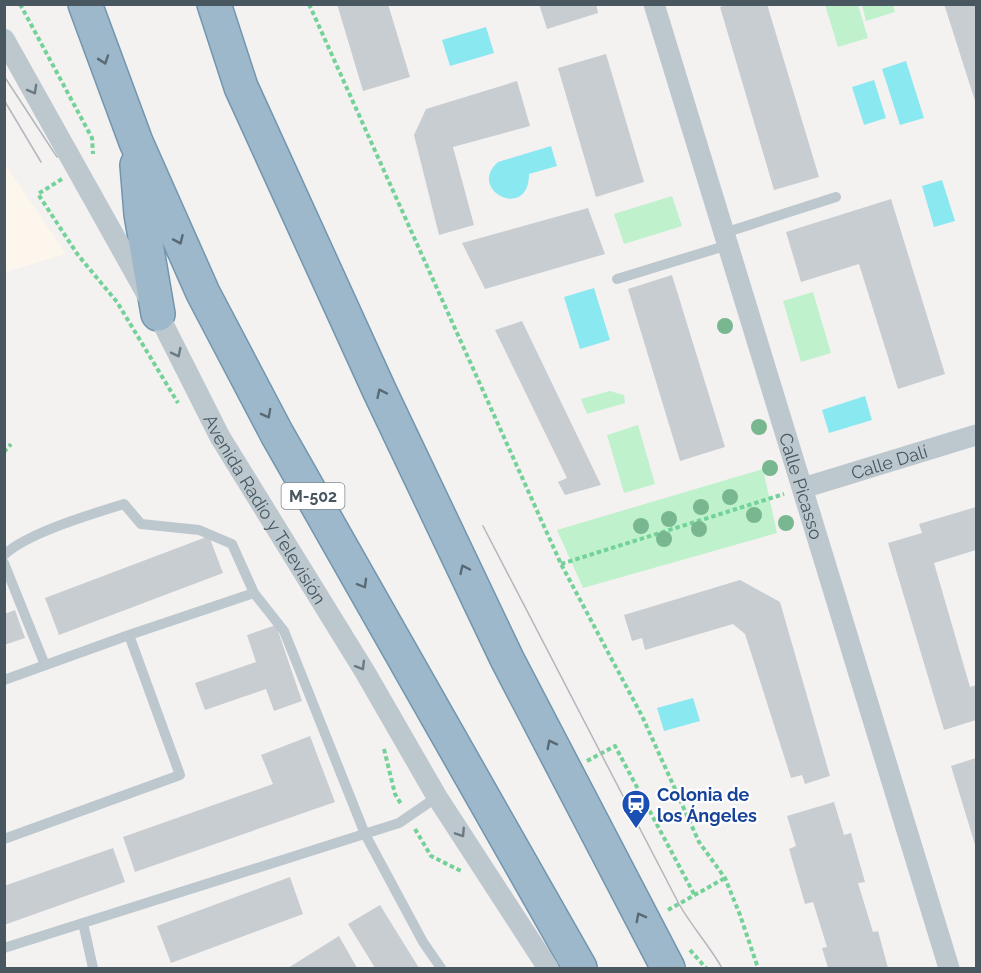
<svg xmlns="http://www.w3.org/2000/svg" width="981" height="973" font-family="Raleway,sans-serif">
	<rect width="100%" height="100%" fill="#f4f1f1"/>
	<!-- commercial -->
	<path fill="#fdf6ec" d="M5 163V164L66 254 5 272Z"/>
	<!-- green -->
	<path fill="#bff2cc" d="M825 5H858L868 38 838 47Z
		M862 5H893L895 12 866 21Z
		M672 196 682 226 624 244 614 214Z
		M813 292 831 353 801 362 783 301Z
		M610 391 624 395 625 403 587 414 581 399Z
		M638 425 655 484 624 493 607 435Z
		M763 469 777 533 583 588 557 530Z"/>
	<!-- water -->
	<path fill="#8ae8f1" d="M486 27 494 53 450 66 442 40Z
		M906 61 924 118 900 125 882 69Z
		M874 80 886 118 864 125 852 87Z
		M551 146 557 166 529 174C529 222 466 190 498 162Z
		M942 180 955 221 934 227 922 186Z
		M594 288 610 340 580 349 564 297Z
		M865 396 872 420 829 433 822 410Z
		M693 698 700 721 664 731 657 708Z"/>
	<!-- building -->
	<path fill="#c8cdd1" d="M337 4H388L410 77 363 91Z
		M539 4H596L598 13 547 29Z
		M728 4H767L819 177 774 190 720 7Z
		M944 4H976V104Z
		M606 54 644 182 596 197 558 68Z
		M517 81 530 126 453 147 474 225 439 235 414 135 426 109Z
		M891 199 945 374 898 389 859 264 801 282 786 232Z
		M588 208 605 254 485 289 462 243Z
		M672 275 725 447 680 461 628 289Z
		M522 321 601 485 565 495 558 482 567 478 495 330Z
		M976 507V550L934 563 970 687 976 685V720L944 730 888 543 922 533 919 524Z
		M209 536 223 573 59 635 45 598Z
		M740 580 780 602 830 776 805 784 802 775 791 778 745 634 733 624 645 650 642 638 632 641 624 615Z
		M15 610 25 638 4 645V614Z
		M276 625 302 701 274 711 266 689 205 710 195 683 256 662 247 635Z
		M310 736 335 802 135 872 123 837 273 784 261 755Z
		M976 758V848L951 766Z
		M834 802 844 835 851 833 865 882 858 883 873 932 878 931 888 968H828L822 948 827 947 813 902 805 904 789 849 796 846 787 816Z
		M113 848 125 882 4 925V886Z
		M290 877 303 914 171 963 157 926Z
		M380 905 419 968H375L348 924Z
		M339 936 357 968H288Z"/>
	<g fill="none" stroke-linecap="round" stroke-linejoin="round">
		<!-- trunk casing -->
		<g stroke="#7296ae" stroke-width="36">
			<path id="trunk" d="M85 4 136 142 203 293 277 434 580 968
				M214 4 241 87 380 392 507 659 668 968
				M137 165 141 214 158 314"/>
		</g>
		<!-- path -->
		<path stroke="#74d299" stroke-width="4" stroke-dasharray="4.5 3" stroke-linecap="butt" d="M20 4 92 138 93 154
			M309 4 561 564 642 716 699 842 725 878 740 915 758 968
			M62 179 38 194 78 255 117 302 178 403
			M4 452 11 444
			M561 564 784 494
			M384 749 395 794 401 804
			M587 761 615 746 694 894
			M415 829 431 856 461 871
			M668 910 725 878
			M690 950 706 968"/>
		<!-- service -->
		<path stroke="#bcc8ce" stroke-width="10" d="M724 233 836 197
			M617 279 728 245
			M4 555C27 533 92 514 124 504L141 524 199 530 232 544 254 593 129 635
			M4 563 45 665
			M254 593 284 631 365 834 423 942 441 968
			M4 680 129 635 180 775 4 839
			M83 923 93 968
			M4 948 399 823 437 797"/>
		<!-- minor -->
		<g stroke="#bcc8ce" stroke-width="21">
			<path id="s1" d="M654 4 949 968"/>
			<path id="s2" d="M4 39 158 314 220 437 365 672 437 797 548 968"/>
			<path id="s3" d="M803 488 976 435"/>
		</g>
		<!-- trunk -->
		<use href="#trunk" stroke="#9cb8ca" stroke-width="33"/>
		<!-- tram -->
		<path stroke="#b3b7bc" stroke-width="1.5" d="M4 76 57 157
			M4 100 41 162
			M483 526 679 904C692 927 709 945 722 968"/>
	</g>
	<!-- trees -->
	<g fill="#78b78f">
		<circle cx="725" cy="326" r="8"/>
		<circle cx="759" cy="427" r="8"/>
		<circle cx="770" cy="468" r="8"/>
		<circle cx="730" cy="497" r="8"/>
		<circle cx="701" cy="507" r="8"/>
		<circle cx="754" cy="515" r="8"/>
		<circle cx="669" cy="519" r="8"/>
		<circle cx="786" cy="523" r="8"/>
		<circle cx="641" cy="526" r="8"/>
		<circle cx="699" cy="529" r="8"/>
		<circle cx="664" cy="539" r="8"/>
	</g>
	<!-- one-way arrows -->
	<defs><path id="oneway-chevron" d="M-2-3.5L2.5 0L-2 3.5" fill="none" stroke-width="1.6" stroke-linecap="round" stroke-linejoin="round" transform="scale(1.5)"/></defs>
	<g stroke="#596a75">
		<use href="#oneway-chevron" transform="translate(104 60) rotate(71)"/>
		<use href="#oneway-chevron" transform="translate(179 240) rotate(66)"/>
		<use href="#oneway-chevron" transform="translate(381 393) rotate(-115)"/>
		<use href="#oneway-chevron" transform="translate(267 414) rotate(62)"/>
		<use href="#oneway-chevron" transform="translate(464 569) rotate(-115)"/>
		<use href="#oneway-chevron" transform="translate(363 584) rotate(60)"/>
		<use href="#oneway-chevron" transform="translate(551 744) rotate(-117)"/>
		<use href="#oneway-chevron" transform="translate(640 917) rotate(-118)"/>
	</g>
	<g stroke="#6b7981">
		<use href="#oneway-chevron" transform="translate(33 90) rotate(61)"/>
		<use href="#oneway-chevron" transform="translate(177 353) rotate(63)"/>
		<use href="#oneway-chevron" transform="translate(361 666) rotate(59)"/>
		<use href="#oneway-chevron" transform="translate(461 833) rotate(57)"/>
	</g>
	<!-- icons -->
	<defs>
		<g id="station-pin" transform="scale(1.5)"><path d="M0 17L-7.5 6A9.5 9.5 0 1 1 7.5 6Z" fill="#1a4fb4" stroke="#fff"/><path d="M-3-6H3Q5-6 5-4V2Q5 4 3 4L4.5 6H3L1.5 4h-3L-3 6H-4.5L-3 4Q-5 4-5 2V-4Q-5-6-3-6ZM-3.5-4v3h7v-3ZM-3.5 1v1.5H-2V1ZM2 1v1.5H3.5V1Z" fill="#fff"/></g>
	</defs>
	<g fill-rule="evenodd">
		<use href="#station-pin" x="636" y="804"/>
	</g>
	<g text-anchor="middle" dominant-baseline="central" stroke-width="4.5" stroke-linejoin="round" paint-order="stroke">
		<!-- shield labels -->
		<rect fill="#fff" stroke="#7f8990" stroke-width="1.5" x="281.5" y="483" width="63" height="26" rx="4.5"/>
		<g font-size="16" font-weight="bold" fill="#485760">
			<text x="313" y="496">M-502</text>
		</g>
		<!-- street labels -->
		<g font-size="18" fill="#485760" stroke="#fff">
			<text stroke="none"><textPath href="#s3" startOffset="90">Calle Dalí</textPath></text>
			<text stroke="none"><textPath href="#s1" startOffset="504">Calle Picasso</textPath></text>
			<text stroke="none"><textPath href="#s2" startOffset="538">Avenida Radio y Televisión</textPath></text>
		</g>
		<!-- transit labels -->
		<g font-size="18" font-weight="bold" fill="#164399" stroke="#fff" text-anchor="start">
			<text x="657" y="794">Colonia de<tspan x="657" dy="21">los Ángeles</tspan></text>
		</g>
	</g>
	<!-- border -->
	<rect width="981" height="973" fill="none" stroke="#485760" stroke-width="12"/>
</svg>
